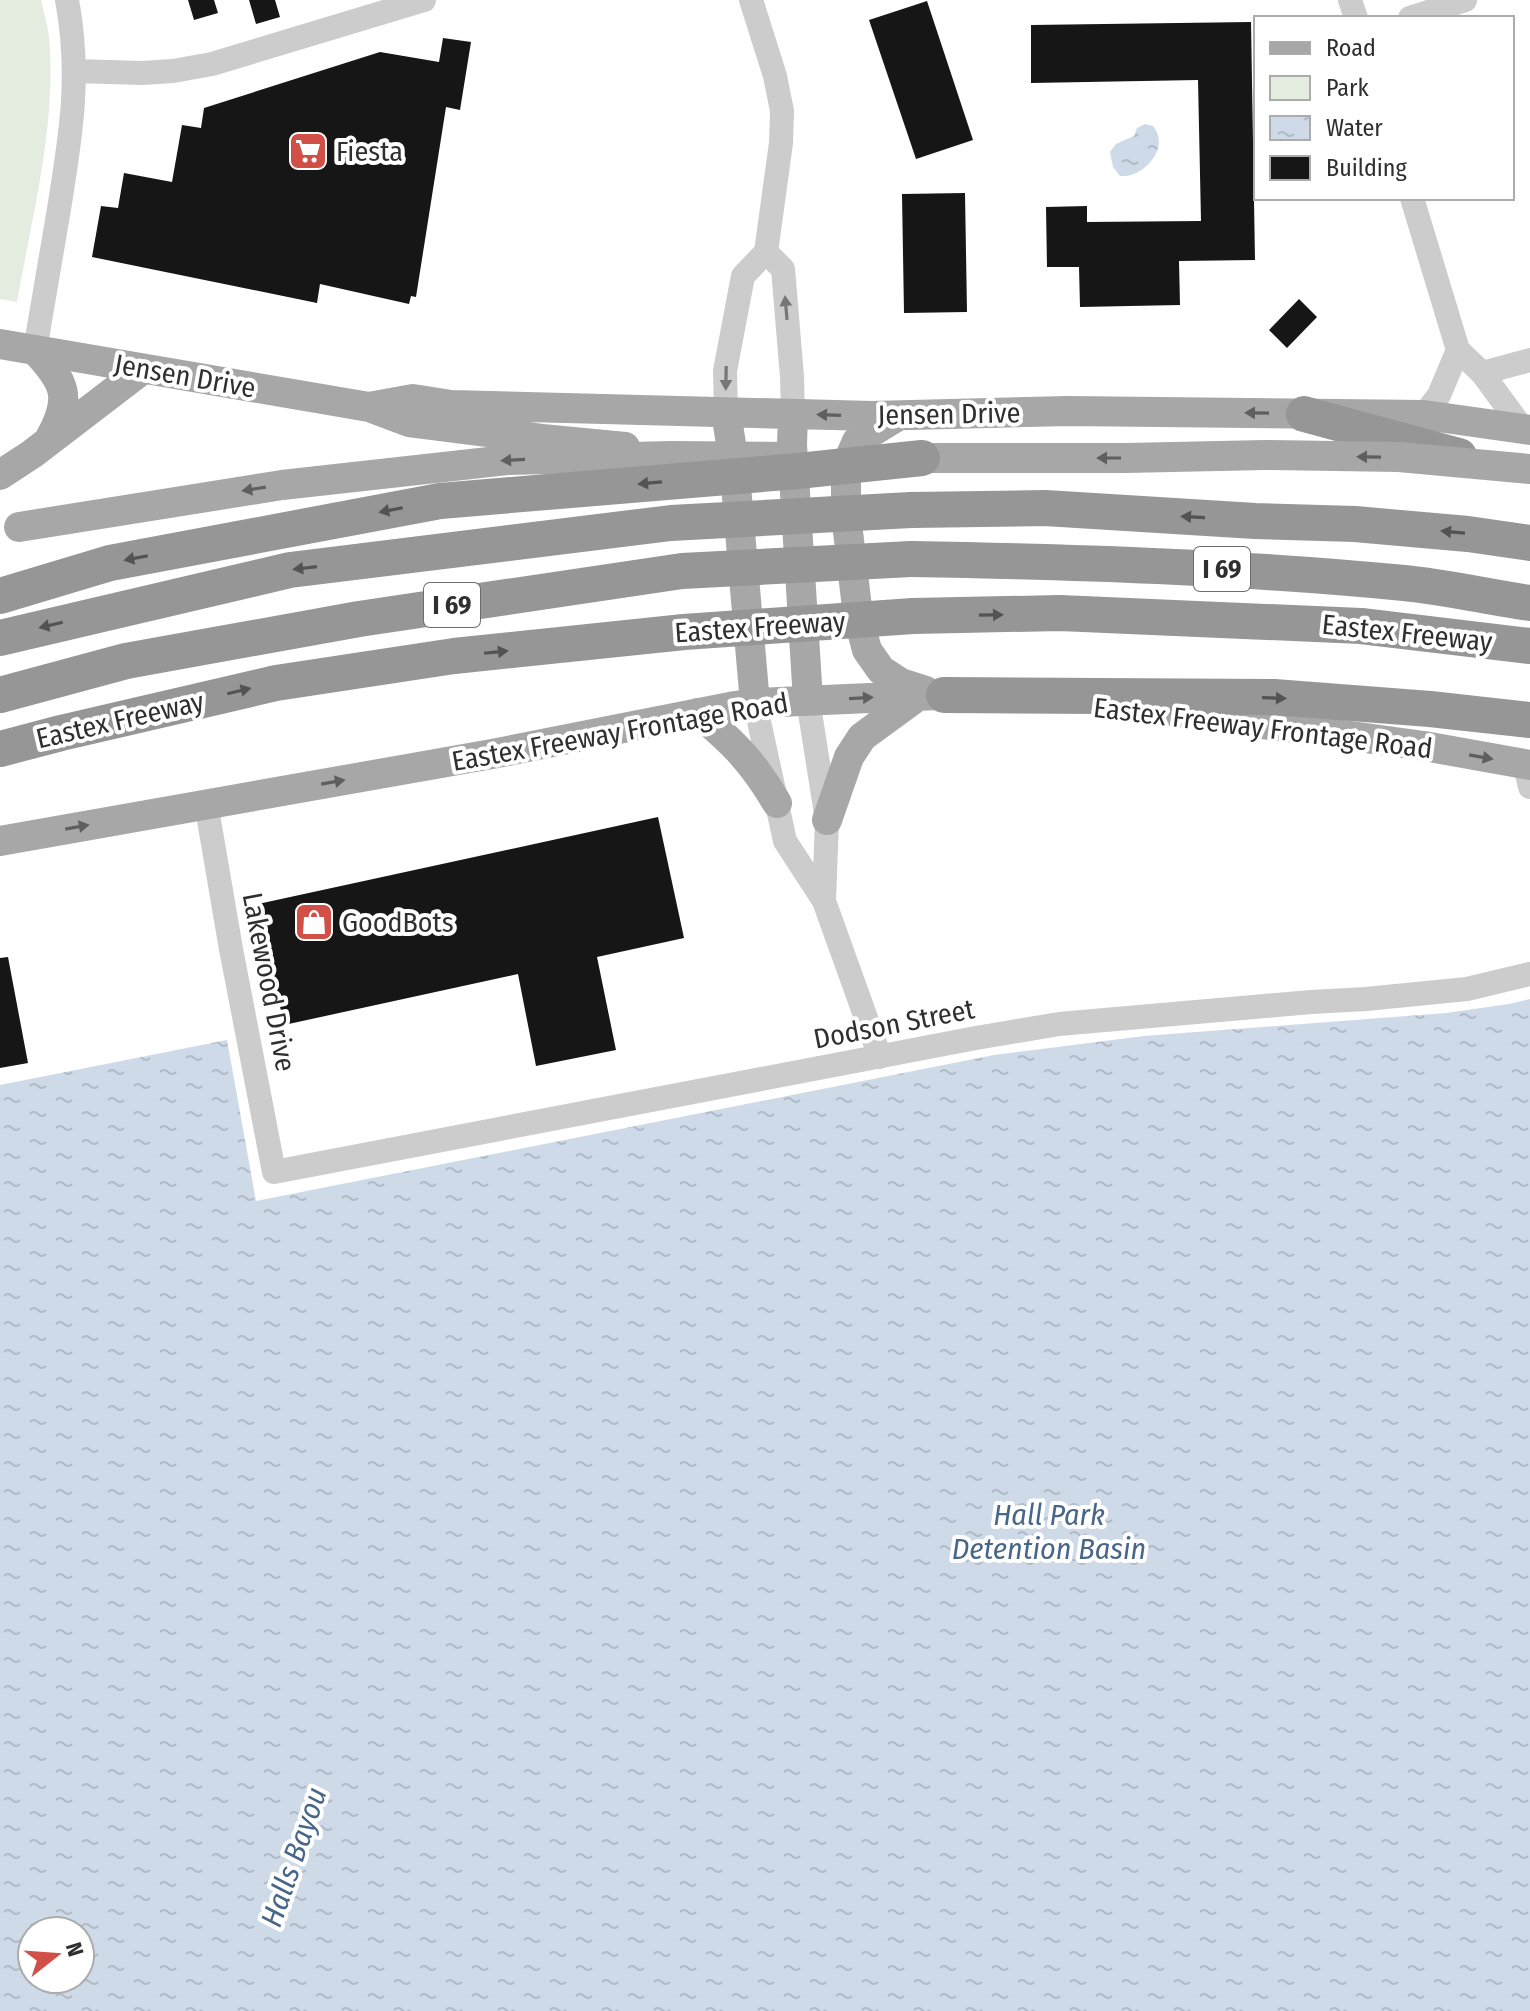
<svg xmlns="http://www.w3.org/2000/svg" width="1530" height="2011" font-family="'Fira Sans Condensed',sans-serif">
	<defs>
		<pattern id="water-ripples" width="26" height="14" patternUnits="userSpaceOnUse" patternTransform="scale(2)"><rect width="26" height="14" fill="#cedae8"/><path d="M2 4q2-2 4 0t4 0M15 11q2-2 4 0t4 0" fill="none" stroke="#b1bbc7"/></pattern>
	</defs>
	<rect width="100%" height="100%" fill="#fff"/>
	<!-- green -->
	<path fill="#e4ebdf" d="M0 0H41C44 12 47 24 49 37 57 124 32 216 17 302L0 299Z"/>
	<!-- water -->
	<path fill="url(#water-ripples)" fill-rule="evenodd" d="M1145 124 1153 126C1171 147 1144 178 1120 176L1113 167 1110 152 1116 144 1134 136 1137 128Z
		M1530 999V2011H0V1085L227 1040 256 1201 994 1055 1144 1036 1446 1013 1509 1004ZM32 1931H80V1979H32Z"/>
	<!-- building -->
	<path fill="#161616" d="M188 0H214L218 13 194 20Z
		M249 0H275L280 17 256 24Z
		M927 1 973 140 916 159 869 20Z
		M1251 22 1255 260 1179 261 1180 305 1080 307 1079 267H1047L1046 207 1087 206V222L1201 221 1198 80 1031 83V25Z
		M443 38 471 42 460 110 446 107 416 297 411 296 409 304 320 284 317 303 92 257 101 206 118 208 124 173 172 182 182 125 201 128 204 108 380 52 439 62Z
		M965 193 967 312 904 313 902 194Z
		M1299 299 1317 317 1287 348 1269 330Z
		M658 817 684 938 597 957 616 1050 536 1066 518 974 284 1025 258 904Z
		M8 957 28 1063 0 1068V958Z"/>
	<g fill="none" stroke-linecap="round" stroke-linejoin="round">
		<!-- minor -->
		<path stroke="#ccc" stroke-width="24" d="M1350 0 1356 18
			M1410 18 1465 0
			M75 71 142 73 173 71 212 64 424 0
			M1412 198 1458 350 1482 373 1523 429
			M766 252 783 269 792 377 793 414
			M35 350C43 303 51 256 59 209 71 135 81 75 67 0
			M1482 373 1530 360
			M726 412 725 371 743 276 766 252 781 143 782 111 775 76 751 0
			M1424 415 1439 395 1458 350
			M808 700 827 820 824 901
			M755 703 785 841 824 901 880 1057
			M1525 765 1530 787
			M206 803 231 949 274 1172 976 1038 1059 1024 1311 1002 1366 999 1467 989 1530 974"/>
		<!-- major -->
		<path stroke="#a7a7a7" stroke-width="30" d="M0 344 369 407 409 422 542 439 625 447
			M35 350C65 382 73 397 50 438
			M369 407 413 399 451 405 872 416 1068 411 1424 415 1530 430
			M726 412 734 463 755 703
			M793 414 792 445 808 700
			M898 416 857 441 846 466V515L858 616 867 650 881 670 901 683 926 691
			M0 475 32 454 143 369
			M1160 710 1424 746 1530 765
			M698 713C734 743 753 762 777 803
			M827 820 849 757 862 737 918 696
			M0 841 492 754 735 706 755 703 938 695 965 697"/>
		<!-- highway -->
		<path stroke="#969696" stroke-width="36" d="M1304 414 1459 456
			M911 510 1045 508 1255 521 1355 524 1468 534 1530 543
			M911 559C1076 562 1240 567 1404 583 1446 587 1488 597 1530 603
			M913 616 1060 613 1361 626 1530 646
			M944 695 1274 697 1430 709 1530 720"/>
		<!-- major-bridge -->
		<path stroke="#a7a7a7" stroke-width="30" d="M901 458H1126L1265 455 1399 457 1530 469
			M19 527 282 485 507 460 671 456 793 457"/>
		<!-- highway-bridge -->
		<path stroke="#969696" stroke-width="36" d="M0 596 110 563 440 501 798 471 922 458
			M0 638 290 570 671 523 911 510
			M0 695 126 661 359 619 682 571 911 559
			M0 749 61 733 276 683 454 656 684 632 913 616"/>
	</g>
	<!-- one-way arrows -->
	<defs><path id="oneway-solid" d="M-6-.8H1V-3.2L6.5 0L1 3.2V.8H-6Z" transform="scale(2)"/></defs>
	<g fill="#767676">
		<use href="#oneway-solid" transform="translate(786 308) rotate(-95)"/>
		<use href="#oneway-solid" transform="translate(726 378) rotate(91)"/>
	</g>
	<g fill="#5f5f5f">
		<use href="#oneway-solid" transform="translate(1257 413) rotate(-179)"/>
		<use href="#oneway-solid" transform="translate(829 415) rotate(-178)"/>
		<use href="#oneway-solid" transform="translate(1369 457) rotate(-179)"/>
		<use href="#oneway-solid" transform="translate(1109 458) rotate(-180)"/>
		<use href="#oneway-solid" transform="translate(513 460) rotate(177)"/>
		<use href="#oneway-solid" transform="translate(254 489) rotate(171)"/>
		<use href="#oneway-solid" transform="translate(861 698) rotate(-3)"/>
		<use href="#oneway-solid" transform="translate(1481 757) rotate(10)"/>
		<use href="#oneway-solid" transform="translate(333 782) rotate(-10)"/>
		<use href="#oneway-solid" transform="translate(77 827) rotate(-10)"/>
	</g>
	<g fill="#535353">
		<use href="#oneway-solid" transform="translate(650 483) rotate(175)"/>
		<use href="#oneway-solid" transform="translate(391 510) rotate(169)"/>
		<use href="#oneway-solid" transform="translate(1193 517) rotate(-177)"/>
		<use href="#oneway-solid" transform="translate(1453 532) rotate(-175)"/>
		<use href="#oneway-solid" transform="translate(136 558) rotate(169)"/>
		<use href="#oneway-solid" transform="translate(305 568) rotate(173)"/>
		<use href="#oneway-solid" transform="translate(991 615) rotate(-1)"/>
		<use href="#oneway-solid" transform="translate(51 625) rotate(167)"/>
		<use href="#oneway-solid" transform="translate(496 652) rotate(-6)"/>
		<use href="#oneway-solid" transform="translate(239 691) rotate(-13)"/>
		<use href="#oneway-solid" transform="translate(1274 698) rotate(2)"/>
	</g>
	<!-- icons -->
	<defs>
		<g id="supermarket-square" transform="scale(2)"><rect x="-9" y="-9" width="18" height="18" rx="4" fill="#d05048" stroke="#fff"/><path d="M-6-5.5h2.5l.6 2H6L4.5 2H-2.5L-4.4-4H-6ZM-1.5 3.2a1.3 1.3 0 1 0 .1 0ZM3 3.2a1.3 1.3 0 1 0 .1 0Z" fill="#fff"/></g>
		<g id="shop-square" transform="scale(2)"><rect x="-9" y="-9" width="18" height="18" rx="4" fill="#d05048" stroke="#fff"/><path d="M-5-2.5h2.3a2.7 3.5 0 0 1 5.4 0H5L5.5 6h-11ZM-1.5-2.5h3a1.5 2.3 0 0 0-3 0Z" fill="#fff"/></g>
	</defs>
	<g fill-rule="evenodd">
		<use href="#supermarket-square" x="308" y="151"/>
		<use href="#shop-square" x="314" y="922"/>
	</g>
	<g text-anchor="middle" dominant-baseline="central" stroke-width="8" stroke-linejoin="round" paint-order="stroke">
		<!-- shield labels -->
		<g fill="#fff" stroke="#6d6d6d" stroke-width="2">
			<rect x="1194" y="547" width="56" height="44" rx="6"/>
			<rect x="424" y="583" width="56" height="44" rx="6"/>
		</g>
		<g font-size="26" font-weight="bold" fill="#2f2f2f">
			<text x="1222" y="569">I 69</text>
			<text x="452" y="605">I 69</text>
		</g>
		<!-- poi labels -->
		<g font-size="28" fill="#2f2f2f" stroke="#fff" text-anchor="start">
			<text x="336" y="151">Fiesta</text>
			<text x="342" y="922">GoodBots</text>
		</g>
		<!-- street labels -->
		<g font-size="28" fill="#2f2f2f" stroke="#fff">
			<text transform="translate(185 376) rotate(10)">Jensen Drive</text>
			<text transform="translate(949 414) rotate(-1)">Jensen Drive</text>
			<text transform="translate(760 627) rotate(-4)">Eastex Freeway</text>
			<text transform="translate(1407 633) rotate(6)">Eastex Freeway</text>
			<text transform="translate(120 720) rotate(-13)">Eastex Freeway</text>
			<text transform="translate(1263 728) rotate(7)">Eastex Freeway Frontage Road</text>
			<text transform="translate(620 732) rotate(-10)">Eastex Freeway Frontage Road</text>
			<text transform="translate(269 982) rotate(79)">Lakewood Drive</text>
			<text transform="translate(894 1024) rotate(-11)">Dodson Street</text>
		</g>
		<!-- water labels -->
		<g font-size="30" font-style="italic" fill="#476688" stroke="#fff">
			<text x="1049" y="1515">Hall Park<tspan x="1049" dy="34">Detention Basin</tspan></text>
			<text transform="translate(294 1857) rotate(-71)">Halls Bayou</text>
		</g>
	</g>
	<!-- legend -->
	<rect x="1254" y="16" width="260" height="184" fill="#ffffff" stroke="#acacac" stroke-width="2"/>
	<rect x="1270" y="42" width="40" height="12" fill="#a7a7a7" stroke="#acacac" stroke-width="2"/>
	<text x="1326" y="56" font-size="24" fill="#2f2f2f">Road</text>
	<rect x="1270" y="76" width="40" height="24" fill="#e4ebdf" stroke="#acacac" stroke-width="2"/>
	<text x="1326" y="96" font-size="24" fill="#2f2f2f">Park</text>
	<rect x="1270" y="116" width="40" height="24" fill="url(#water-ripples)" stroke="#acacac" stroke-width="2"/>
	<text x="1326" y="136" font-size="24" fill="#2f2f2f">Water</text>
	<rect x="1270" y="156" width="40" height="24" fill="#161616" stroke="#acacac" stroke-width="2"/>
	<text x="1326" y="176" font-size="24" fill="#2f2f2f">Building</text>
	<!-- north arrow -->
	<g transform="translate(56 1955) rotate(73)"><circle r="38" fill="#ffffff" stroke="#acacac" stroke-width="2"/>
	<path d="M0-6L14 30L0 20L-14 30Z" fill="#d05048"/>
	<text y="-12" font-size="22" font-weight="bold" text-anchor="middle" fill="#2f2f2f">N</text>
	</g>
</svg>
